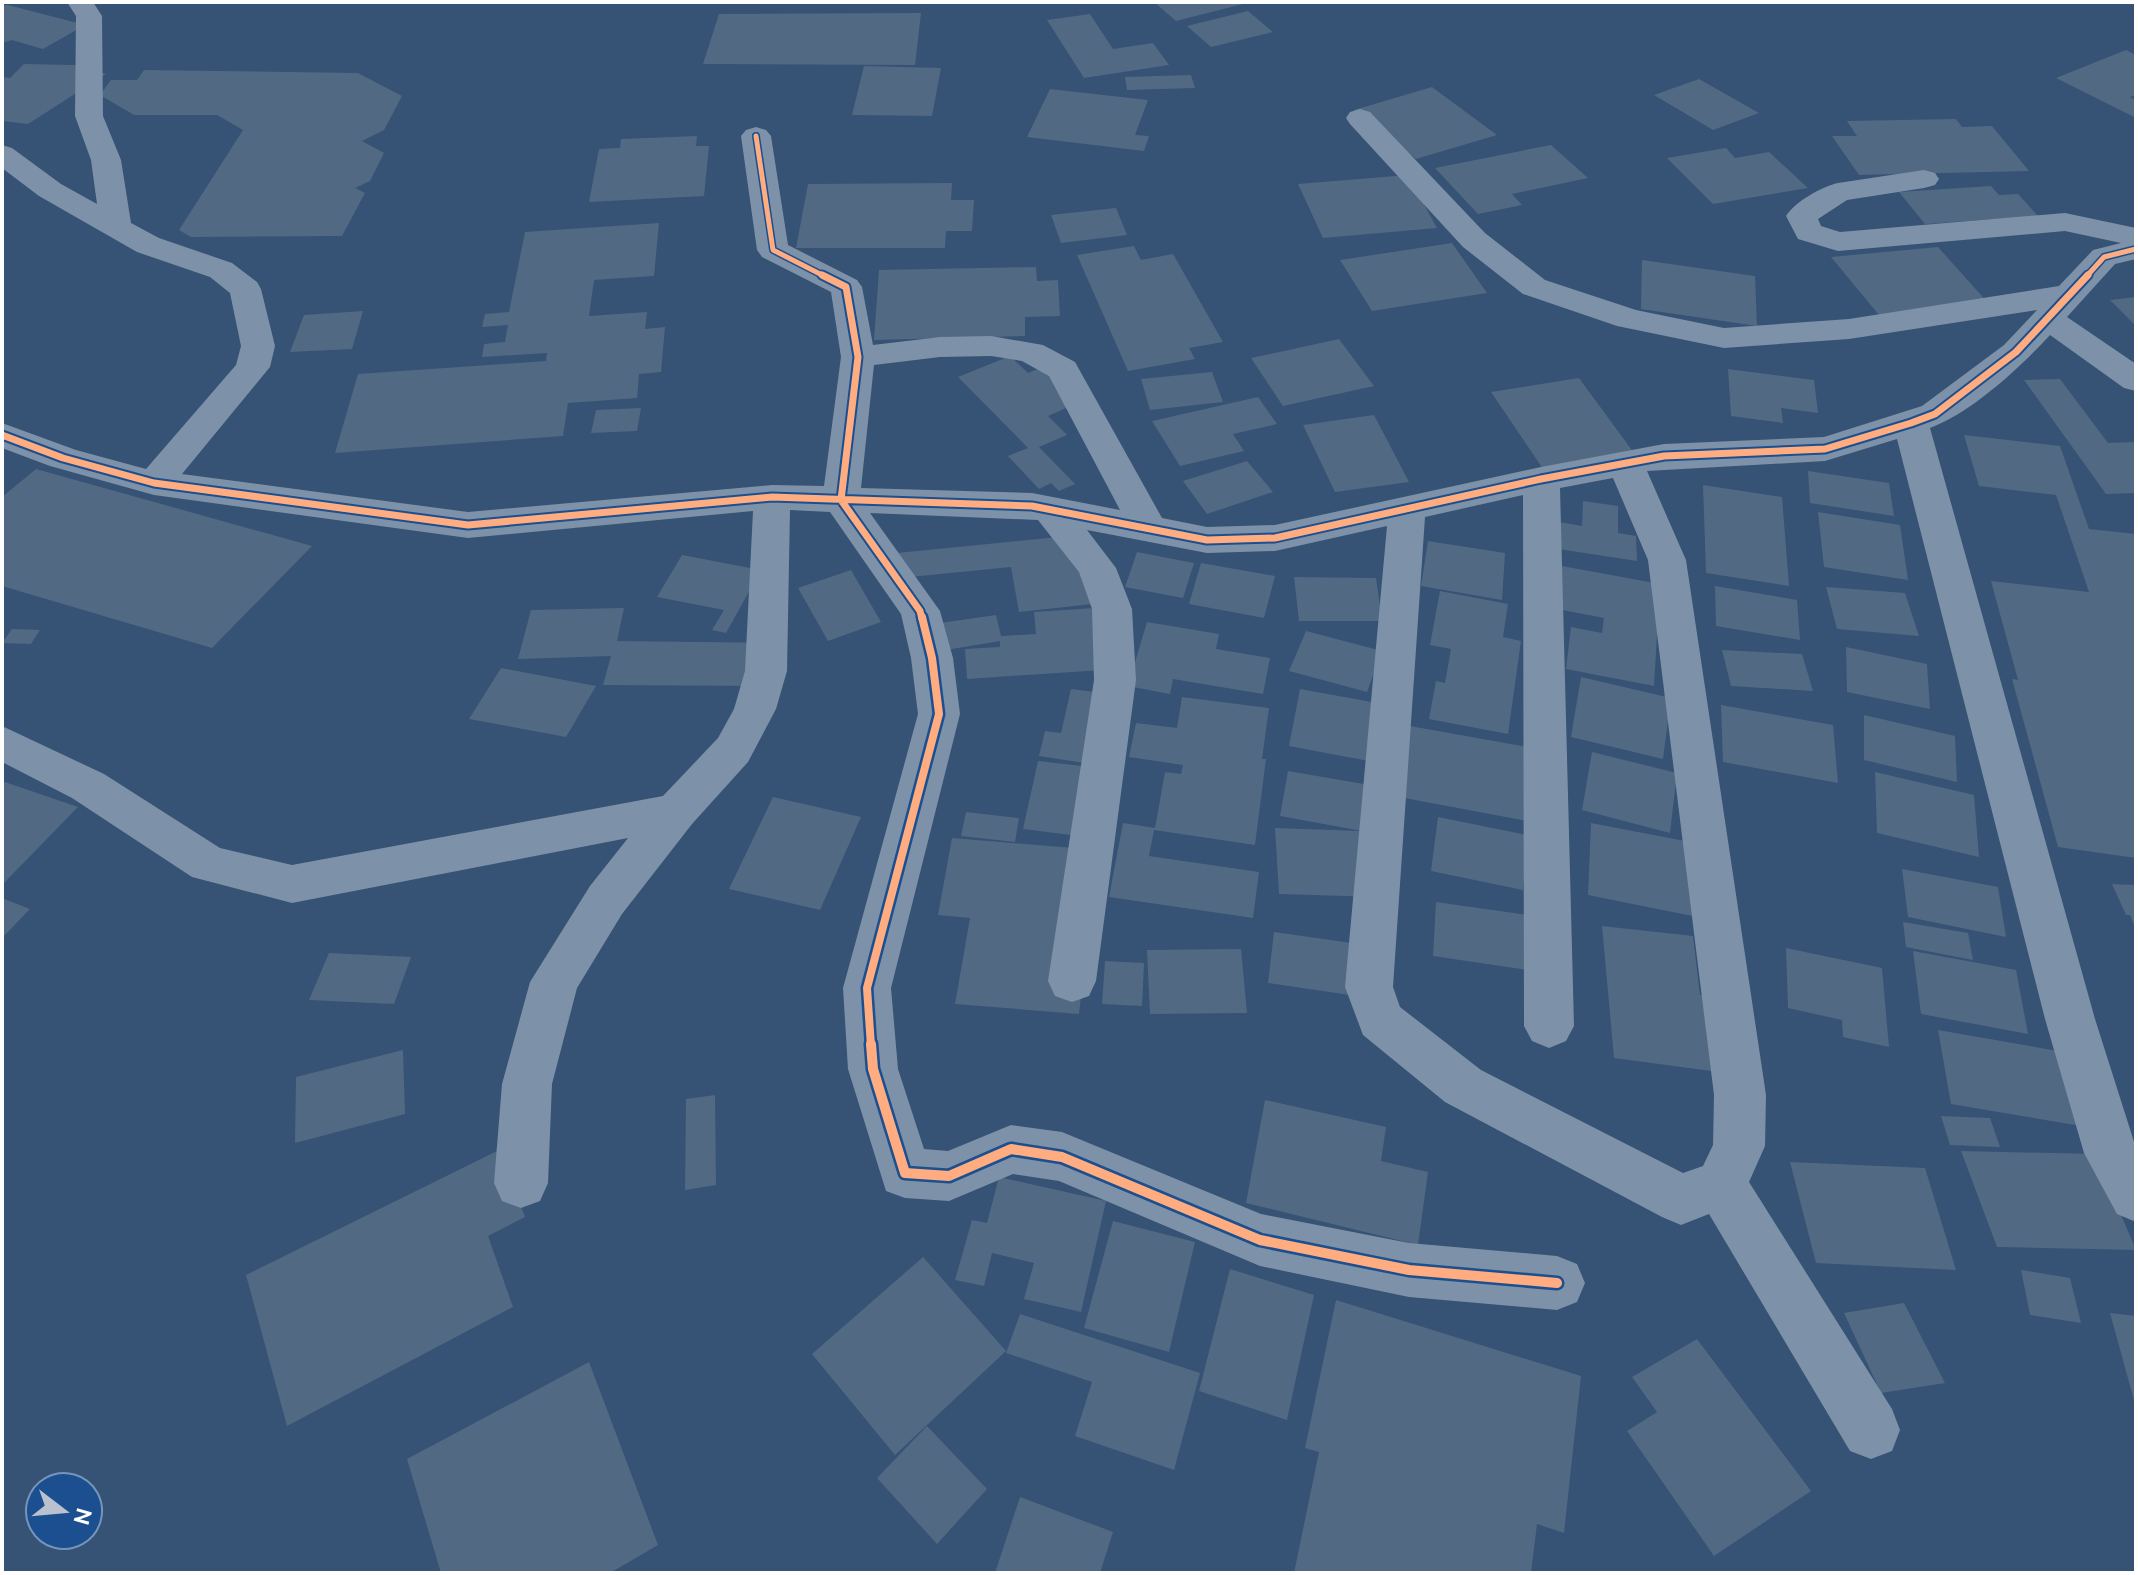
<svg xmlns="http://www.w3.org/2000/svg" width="2138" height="1575" font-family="Ubuntu,sans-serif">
	<rect width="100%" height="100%" fill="#365274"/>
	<!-- building -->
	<path fill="#526984" d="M1154 2H1247V3L1176 21Z
		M2 5H8L85 25 43 49 12 40 2 43Z
		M1248 11 1273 32 1211 47 1187 26Z
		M921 13 915 65 703 64 719 14Z
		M1090 14 1113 49 1153 43 1169 65 1084 78 1047 20Z
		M2126 50 2136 55V95L2130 97 2136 100V118L2056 78Z
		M24 64 74 65 106 74 28 124 2 121V77L10 78Z
		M864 66 941 68 932 116 852 115Z
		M144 70 358 73 402 96 384 130 362 141 384 153 370 181 355 188 365 193 342 236 191 237 179 230 243 130 217 115H134L100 95 111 80H137Z
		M1191 75 1195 88 1127 90 1125 77Z
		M1699 79 1759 113 1713 130 1654 95Z
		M1432 87 1497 135 1416 159 1354 110Z
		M1050 89 1148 100 1135 135 1149 136 1144 151 1027 137Z
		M1956 119 1962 127 1992 126 2029 171 1859 175 1832 136H1857L1847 121Z
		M697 136 696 146H709L704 196 589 202 599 149 620 148 621 139Z
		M1551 145 1588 178 1512 194 1522 205 1478 214 1435 168Z
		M1726 148 1735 158 1769 152 1808 188 1713 204 1667 158Z
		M1408 175 1437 228 1323 238 1298 184Z
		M952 183 951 200H974L972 231H946L945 248H796L808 184Z
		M1991 186 1999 195 2018 194 2038 216 1925 224 1899 192Z
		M1116 208 1127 235 1061 243 1051 215Z
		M659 223 654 276 594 280 589 316 647 312 645 329 665 327 661 372 639 374 637 398 568 403 563 436 335 453 358 374 546 361 547 353 482 357 484 344 505 342 508 325 482 327 485 314 509 312 525 232Z
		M1452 243 1487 293 1372 311 1340 260Z
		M1134 246 1141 260 1173 254 1223 342 1189 348 1195 359 1128 371 1077 255Z
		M1938 247 1989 304 1879 315 1831 257Z
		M1642 260 1755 276 1757 326 1641 309Z
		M1036 267 1037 281 1058 280 1060 316 1025 317V336L874 340 879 270Z
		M2136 297V326L2110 300Z
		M363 311 352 349 290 352 304 315Z
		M1339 339 1374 386 1283 406 1251 358Z
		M1010 356 1028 373 1045 366 1082 401 1048 416 1067 435 1039 447 1075 484 1059 491 1051 483 1039 489 1008 456 1028 448 958 377Z
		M1728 369 1814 380 1818 413 1781 408 1783 423 1731 416Z
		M1212 372 1223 402 1150 410 1141 379Z
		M1579 378 1634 453 1543 469 1491 392Z
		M2060 379 2108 443 2136 442V493L2106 494 2024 380Z
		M1258 397 1277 424 1233 434 1244 451 1180 466 1152 421Z
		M641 408 637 431 591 433 596 410Z
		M1374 415 1409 482 1335 492 1303 425Z
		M1964 435 2060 446 2089 529 2136 534V858L2058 847 2012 679 2018 680 1991 581 2089 592 2056 495 1979 486Z
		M1247 461 1273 492 1207 514 1183 481Z
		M36 469 312 546 212 648 2 586V497Z
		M1808 471 1889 483 1894 516 1810 503Z
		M1703 485 1782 497 1789 586 1706 573Z
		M1583 501 1618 506V533L1636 536 1637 561 1552 548 1554 521 1582 526Z
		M1818 512 1900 525 1908 580 1824 567Z
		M1078 535 1093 604 1019 612 1011 567 900 578 897 553Z
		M1428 541 1505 553 1502 600 1421 586Z
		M1137 552 1194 563 1183 598 1125 587Z
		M682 555 761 570 726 633 712 630 724 610 657 597Z
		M1201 563 1275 576 1264 618 1189 604Z
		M1562 566 1660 584 1654 686 1566 669 1571 627 1602 633 1604 618 1557 609Z
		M851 570 881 622 828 641 798 588Z
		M1294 577 1376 578 1382 621H1299Z
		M1715 586 1797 600 1800 640 1716 626Z
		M1826 587 1905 593 1919 636 1837 629Z
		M1440 591 1508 604 1503 637 1521 641 1508 734 1429 719 1436 681 1445 683 1451 649 1430 645Z
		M624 608 617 641 780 643 772 686 603 685 611 656 518 659 531 610Z
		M1094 608 1102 670 967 679 965 649 1000 647V641L946 650 940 623 996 615 1001 636 1036 634 1034 612Z
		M1147 622 1219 634 1216 649 1270 658 1263 694 1173 679 1170 694 1128 686Z
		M12 629 40 630 31 644 2 643Z
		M1306 631 1382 651 1367 692 1289 671Z
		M1846 647 1927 664 1930 709 1847 692Z
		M1722 650 1802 654 1813 691 1731 686Z
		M501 668 596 686 566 737 469 719Z
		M1581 677 1671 698 1663 759 1571 737Z
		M1071 689 1125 696 1110 767 1039 756 1045 731 1061 733Z
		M1300 689 1383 704 1374 762 1289 746Z
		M1182 697 1269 708 1262 759H1266L1255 845 1154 830 1149 856 1259 872 1253 918 1109 897 1123 823 1155 828 1165 772 1181 774 1183 765 1129 757 1136 723 1177 728Z
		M1721 705 1833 725 1838 783 1723 762Z
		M1864 715 1955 736 1957 782 1864 760Z
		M1410 726 1533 748 1527 821 1399 797Z
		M1592 752 1677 773 1670 833 1582 810Z
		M1038 761 1100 768 1087 837 1023 829Z
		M1288 771 1381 787 1379 897 1279 894 1275 828 1362 831 1280 816Z
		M1875 772 1974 795 1979 857 1877 833Z
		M2 781 78 807 2 885Z
		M773 797 861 817 820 910 729 889Z
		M966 812 1019 818 1015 842 961 836Z
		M1438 817 1527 835 1523 890 1431 871Z
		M1591 823 1711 846 1712 920 1588 895Z
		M952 838 1097 850 1079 1014 955 1004 970 918 938 915Z
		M1902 869 1998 887 2006 937 1908 917Z
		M2112 884 2136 885V930L2130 915H2126Z
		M2 898 30 909 2 938Z
		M1436 902 1527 915V970L1433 956Z
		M1903 922 1968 933 1973 960 1906 947Z
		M1602 926 1693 936 1700 995 1730 999 1741 1075 1614 1058Z
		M1274 932 1373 946 1370 998 1268 983Z
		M1786 948 1882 968 1889 1047 1843 1037 1842 1020 1788 1008Z
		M1241 949 1247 1013 1150 1014 1147 950Z
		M1913 951 2016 970 2028 1034 1921 1014Z
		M329 953 411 957 394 1004 309 1000Z
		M1105 961 1144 963 1142 1006 1102 1004Z
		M1938 1030 2064 1052 2081 1126 1951 1104Z
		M403 1050 405 1114 295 1143 296 1077Z
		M715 1095 716 1185 685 1190 686 1099Z
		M1265 1100 1386 1127 1381 1161 1428 1172 1418 1245 1246 1203Z
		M1941 1116 1990 1118 2000 1147 1950 1145Z
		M499 1150 525 1217 488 1236 513 1307 287 1426 246 1275Z
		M1961 1151 2095 1154 2136 1250 1997 1247Z
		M1790 1162 1925 1168 1956 1270 1816 1263Z
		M999 1177 1106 1201 1081 1312 1024 1299 1034 1263 992 1253 984 1286 955 1280 972 1220 987 1223Z
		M1113 1221 1195 1242 1169 1352 1084 1328Z
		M923 1257 1006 1351 895 1455 812 1354Z
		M1230 1269 1314 1295 1287 1420 1199 1391Z
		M2021 1270 2070 1278 2081 1323 2030 1315Z
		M1336 1300 1581 1376 1564 1533 1537 1524 1531 1573H1294L1319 1452 1305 1448Z
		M1904 1303 1945 1383 1881 1393 1844 1313Z
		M2110 1313 2136 1316V1404H2135Z
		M1020 1314 1200 1373 1174 1470 1075 1436 1092 1382 1006 1353Z
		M1697 1339 1811 1491 1714 1556 1627 1431 1657 1412 1632 1377Z
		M589 1362 658 1545 610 1573H441L407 1459Z
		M927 1426 987 1489 937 1544 877 1478Z
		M1020 1497 1113 1532 1100 1573H995Z"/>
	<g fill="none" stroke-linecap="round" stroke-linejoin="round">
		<!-- street -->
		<path fill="#7d92a8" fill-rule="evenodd" d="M67 2H93L102 16 103 116 121 160 131 223 159 238 232 263 257 282 261 289 275 346 270 367 182 474 468 512 772 485 824 486 841 357 831 292 762 257 757 250 741 136 746 130 756 127 766 130 771 136 788 245 857 280 862 287 873 345 940 337 991 336 1043 345 1075 362 1162 518 1207 527 1275 525 1541 467 1664 444 1824 437 1922 406 2004 345 2037 310 1849 339 1724 348 1617 326 1523 294 1463 247 1350 124 1346 118 1350 112 1360 109 1370 112 1485 233 1545 280 1636 310 1724 328 1849 319 2059 286 2093 250 2121 243 2065 231 1838 251 1798 239 1786 216C1796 201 1821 187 1838 183L1924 170 1935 173 1939 179 1935 185 1924 188 1847 200 1818 219 1821 226 1840 232 2065 213 2136 228V259L2115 264 2067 317 2136 364V391L2124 388 2050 335C2020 368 1971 413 1930 428L2095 1019 2136 1148V1222L2117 1214 2084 1153 2045 1019 1897 439 1825 461 1647 471 1686 560 1766 1095 1765 1146 1749 1182 1892 1409 1900 1430 1892 1451 1871 1459 1850 1451 1709 1214 1681 1225 1662 1217 1445 1102 1363 1035 1345 987 1387 526 1275 551 1207 553 1087 530 1116 568 1132 609 1136 680 1096 981 1089 996 1072 1002 1055 996 1048 981 1094 680 1092 609 1079 572 1038 520 870 513 940 611 953 658 960 714 891 988 898 1069 924 1149 948 1151 1011 1125 1062 1132 1261 1214 1409 1243 1557 1256 1577 1264 1585 1283 1577 1302 1557 1310 1409 1297 1260 1266 1059 1181 1013 1174 949 1201 905 1198 886 1191 848 1069 843 988 918 714 911 658 901 614 830 512 790 510 787 671 776 709 748 762 692 824 622 914 577 988 552 1084 548 1183 540 1201 521 1208 502 1201 494 1183 502 1084 530 982 590 886 628 838 292 903 192 877 72 798 2 762V726L104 774 220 848 292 865 663 796 718 738 734 709 745 671 753 511 468 538 154 495 50 466 2 448V423L76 450 146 469 236 365 241 346 230 293 210 277 137 252 39 196 2 168V145L12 148 61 184 97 204 91 160 75 116 76 16ZM991 356 1022 361 1049 376 1120 510 1032 493 861 488 874 365 940 357ZM1613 478 1648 560 1714 1095 1713 1145 1703 1166 1683 1173 1481 1070 1400 1007 1393 987 1425 517 1523 495 1524 1026 1532 1041 1549 1048 1566 1041 1574 1026 1560 488Z"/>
		<!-- cycleway-far3 casing -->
		<g stroke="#1b4f8f" stroke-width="8">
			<path id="cycleway-far3" d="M756 136 773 250 826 277
				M2086 277 2104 257 2136 249"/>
		</g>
		<!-- cycleway-far2 casing -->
		<g stroke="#1b4f8f" stroke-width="11">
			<path id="cycleway-far2" d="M822 275 846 287 858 357 841 500 920 611 922 619
				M2 435 63 458 154 483 468 525 772 497 1032 506 1207 540 1275 538 1541 479 1664 456 1825 449 1911 423 1935 414 2016 352 2088 275"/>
		</g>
		<!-- cycleway-far1 casing -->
		<g stroke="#1b4f8f" stroke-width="13">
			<path id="cycleway-far1" d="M871 1046 867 988 939 714 932 658 922 617"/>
		</g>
		<!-- cycleway casing -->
		<g stroke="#1b4f8f" stroke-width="15">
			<path id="cycleway" d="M871 1044 873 1069 905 1173 949 1176 1011 1149 1062 1157 1260 1240 1409 1270 1557 1283"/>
		</g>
		<!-- cycleway-far3 -->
		<use href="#cycleway-far3" stroke="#ffac80" stroke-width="5"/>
		<!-- cycleway-far2 -->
		<use href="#cycleway-far2" stroke="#ffac80" stroke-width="7"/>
		<!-- cycleway-far1 -->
		<use href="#cycleway-far1" stroke="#ffac80" stroke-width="8"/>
		<!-- cycleway -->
		<use href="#cycleway" stroke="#ffac80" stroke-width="10"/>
	</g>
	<!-- border -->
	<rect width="2138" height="1575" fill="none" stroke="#ffffff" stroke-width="8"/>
	<!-- north arrow -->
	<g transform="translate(64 1511) rotate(106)"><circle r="38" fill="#1b4f8f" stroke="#7695bc" stroke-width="2"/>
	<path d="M0-6L14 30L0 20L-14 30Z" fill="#b9c2ce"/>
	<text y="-12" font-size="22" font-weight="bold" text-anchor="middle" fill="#ffffff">N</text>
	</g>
</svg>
